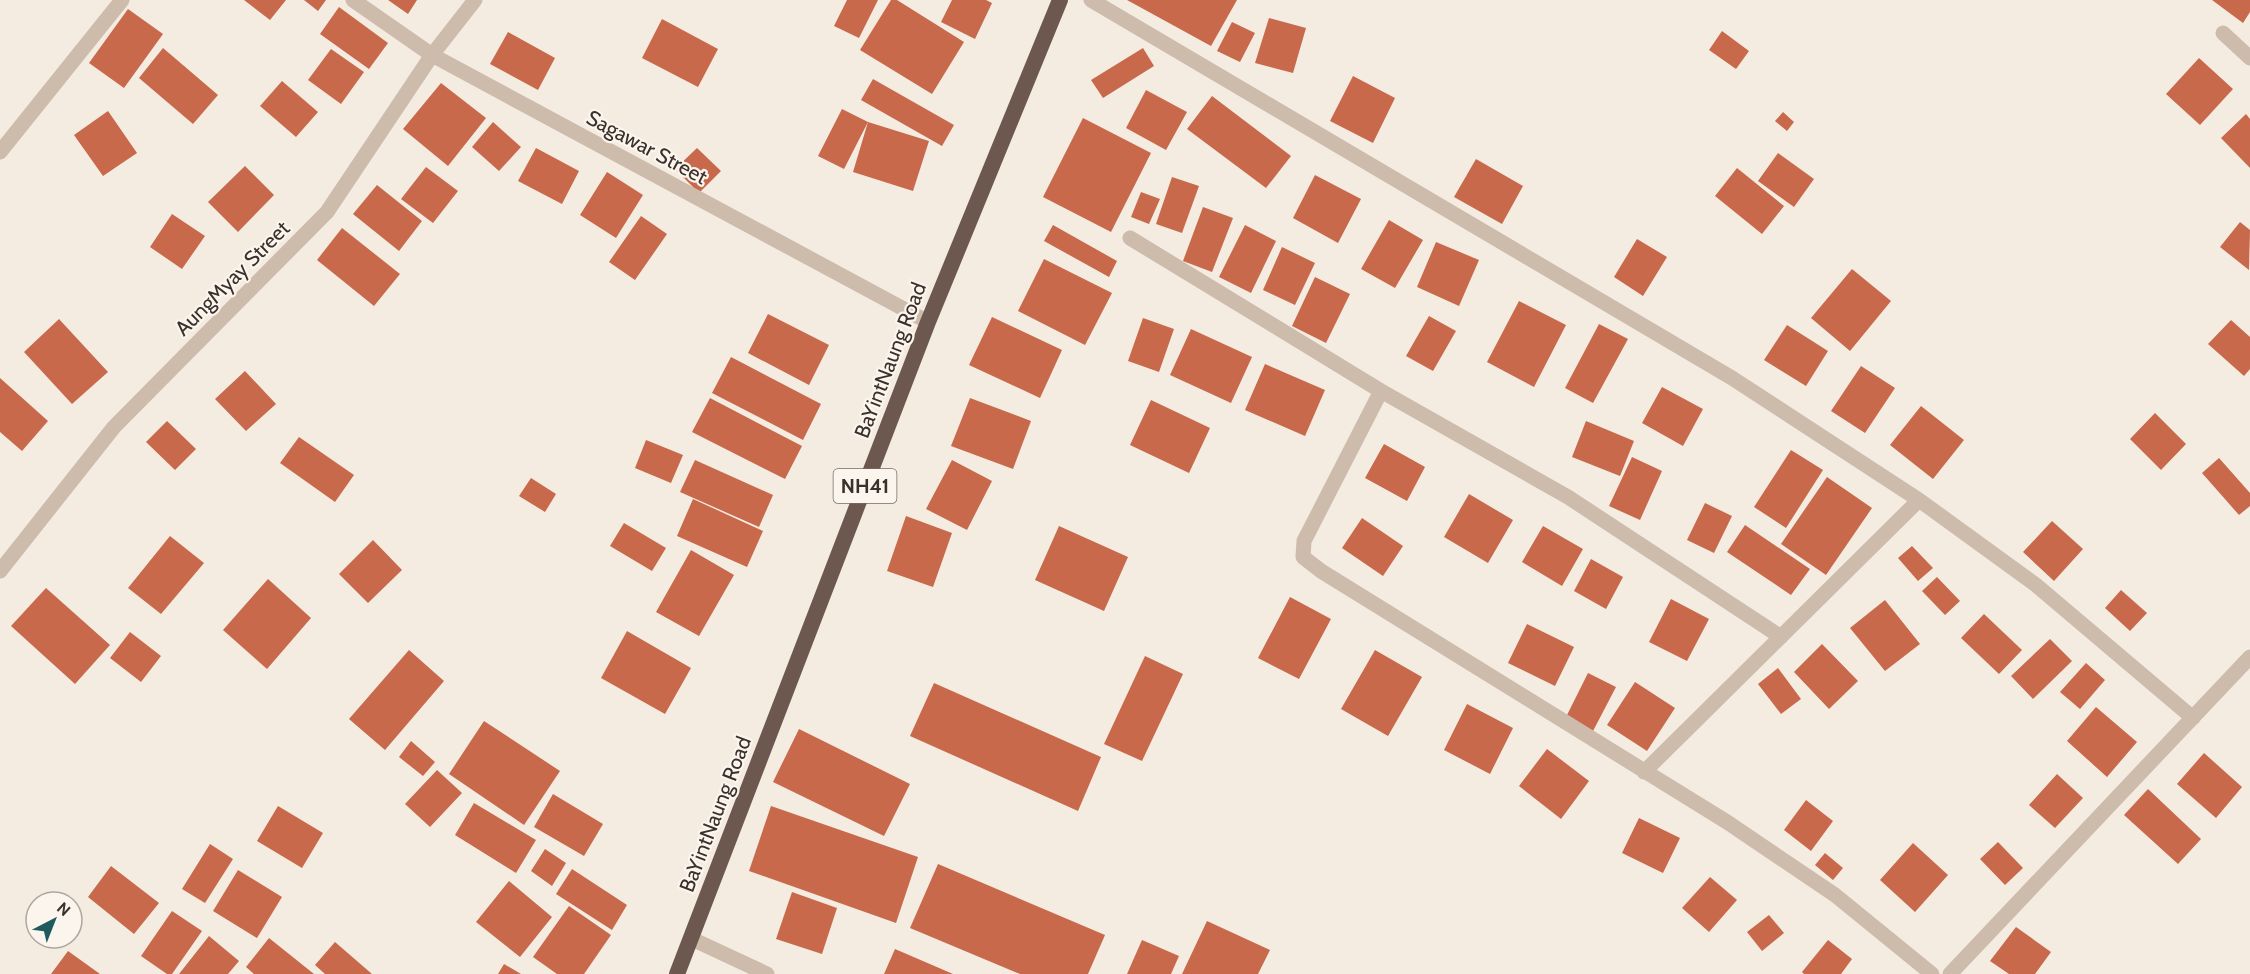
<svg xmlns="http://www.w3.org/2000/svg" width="2250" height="974" font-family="Cabin,sans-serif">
	<rect width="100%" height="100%" fill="#f4ebe1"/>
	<!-- building -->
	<path fill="#c8694b" d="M244 0H286L270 20Z
		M304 0H326L318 11Z
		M388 0H417L408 14Z
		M847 0H878L859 38 834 26Z
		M891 0H897L964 42 932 94 860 50Z
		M952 0H986L992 3 975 39 941 22Z
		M1127 0H1237L1211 46Z
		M2212 0H2250V12L2243 23Z
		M339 7 388 43 369 69 320 34Z
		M128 9 163 34 124 88 89 63Z
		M1269 18 1306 28 1293 73 1255 63Z
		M662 19 718 49 698 87 642 58Z
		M1232 22 1255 33 1240 62 1217 51Z
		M1722 31 1749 51 1736 69 1709 50Z
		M508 32 555 58 538 90 490 64Z
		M163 48 218 95 193 124 139 78Z
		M1143 48 1154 66 1103 98 1091 80Z
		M331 49 364 72 341 104 308 80Z
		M2199 58 2233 89 2200 125 2166 94Z
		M1353 76 1395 98 1373 143 1330 121Z
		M873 79 954 125 942 146 861 100Z
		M282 81 318 112 296 137 260 106Z
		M441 83 486 118 448 166 403 129Z
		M1146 90 1187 112 1166 150 1126 128Z
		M1212 96 1291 156 1266 188 1187 129Z
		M842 109 868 122 844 169 818 156Z
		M108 111 137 153 103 176 74 135Z
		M1783 112 1794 122 1787 131 1775 121Z
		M2246 114 2250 119V168L2221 138Z
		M1083 118 1151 153 1111 232 1043 197Z
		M493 122 521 147 499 171 472 147Z
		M868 122 929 141 913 191 853 172Z
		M536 148 579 171 562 204 518 181Z
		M697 148 721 171 699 193 675 169Z
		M1778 153 1814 179 1794 207 1758 181Z
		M1476 159 1523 186 1502 224 1454 197Z
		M245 166 274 195 238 232 208 202Z
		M426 167 458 191 433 223 401 199Z
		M1737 168 1784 206 1762 234 1715 196Z
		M607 172 643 195 616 238 580 215Z
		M1315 175 1361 199 1338 243 1293 218Z
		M1172 177 1199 186 1182 233 1156 224Z
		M377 185 422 221 399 251 353 214Z
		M1141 192 1160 199 1149 224 1131 217Z
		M1203 207 1233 218 1212 272 1183 261Z
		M172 214 205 236 182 269 150 247Z
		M641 216 667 234 635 280 609 262Z
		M1389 220 1423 240 1395 288 1361 269Z
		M2240 222 2250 230 2249 270 2220 247Z
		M1053 225 1117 261 1109 277 1044 241Z
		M1245 225 1276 241 1251 293 1219 277Z
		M342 228 400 274 374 306 317 260Z
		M1637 239 1667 257 1643 296 1614 277Z
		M1436 242 1479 260 1459 306 1417 287Z
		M1282 247 1315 263 1295 305 1263 290Z
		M1044 259 1112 293 1085 345 1018 311Z
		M1852 269 1891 301 1850 351 1811 318Z
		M1315 277 1350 294 1326 343 1292 326Z
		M1519 301 1566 325 1534 387 1487 362Z
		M768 314 829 345 809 385 748 353Z
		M1429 316 1456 331 1433 371 1406 356Z
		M992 317 1062 350 1040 398 969 365Z
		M1143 318 1174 329 1159 372 1128 361Z
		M59 319 108 372 72 404 24 352Z
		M2231 320 2250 337V369L2244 376 2208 344Z
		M1599 324 1628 339 1593 403 1565 388Z
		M1787 325 1828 351 1806 386 1764 360Z
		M1191 329 1252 357 1231 403 1170 375Z
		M731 357 821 404 803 440 712 393Z
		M1265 364 1325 390 1305 436 1245 410Z
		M1861 366 1895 388 1865 433 1831 411Z
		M245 371 276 404 246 431 215 399Z
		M0 378 48 421 22 451 0 432Z
		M1662 387 1703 409 1683 446 1642 423Z
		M710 398 802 446 785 479 692 432Z
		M970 398 1031 421 1013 469 951 446Z
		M1151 400 1210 428 1189 473 1130 445Z
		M1921 406 1964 440 1933 479 1890 445Z
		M2155 413 2186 444 2161 470 2130 439Z
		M167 421 196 449 175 470 146 442Z
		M1586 421 1634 441 1620 476 1572 457Z
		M299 437 354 475 335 502 280 463Z
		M646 440 683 455 671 483 635 468Z
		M1384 444 1425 467 1407 501 1365 478Z
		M1791 450 1823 470 1786 528 1754 507Z
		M1632 457 1662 471 1640 520 1609 506Z
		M2219 458 2250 493V506L2239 515 2202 473Z
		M695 460 773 495 759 527 680 492Z
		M952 460 992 481 967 530 926 509Z
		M1827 477 1872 508 1826 575 1781 544Z
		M531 478 556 494 545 512 519 496Z
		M1469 494 1513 520 1488 563 1444 537Z
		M693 499 763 531 747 567 677 536Z
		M1705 503 1732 516 1714 553 1687 540Z
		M906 516 952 533 933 587 887 571Z
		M1362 518 1403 546 1383 576 1342 548Z
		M2052 521 2083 549 2054 581 2023 552Z
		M624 523 666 548 652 571 610 546Z
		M1745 525 1810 569 1791 595 1727 552Z
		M1059 526 1128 557 1104 611 1035 580Z
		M1543 526 1583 549 1562 586 1522 562Z
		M170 536 204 563 161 614 128 588Z
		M373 540 402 570 368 603 339 574Z
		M1912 546 1933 568 1918 581 1898 558Z
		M691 550 734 575 699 636 656 612Z
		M1591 559 1623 577 1606 609 1574 591Z
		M1937 577 1960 601 1945 615 1922 591Z
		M268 579 311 618 267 669 223 630Z
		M46 588 110 645 75 684 11 626Z
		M2121 590 2147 613 2130 631 2105 608Z
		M1290 597 1331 619 1299 679 1258 658Z
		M1671 599 1709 619 1687 661 1649 642Z
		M1885 600 1920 644 1885 671 1850 628Z
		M1984 614 2022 650 1999 674 1961 638Z
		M1527 624 1574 647 1555 686 1508 663Z
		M627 631 691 668 665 714 601 678Z
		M130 632 161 656 141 682 110 658Z
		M2050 639 2072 661 2033 699 2011 676Z
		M1822 644 1858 681 1829 709 1794 672Z
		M409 650 444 681 385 750 349 719Z
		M1375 650 1422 677 1388 736 1341 709Z
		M1145 656 1183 674 1142 761 1104 744Z
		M2086 663 2105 680 2080 709 2060 692Z
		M1778 668 1801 699 1781 714 1758 684Z
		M1588 673 1616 687 1593 731 1566 717Z
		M1635 682 1675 708 1647 751 1607 725Z
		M934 683 1101 757 1078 811 910 736Z
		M1467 704 1513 728 1490 774 1444 750Z
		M2096 707 2137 742 2107 777 2067 741Z
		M484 721 560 771 524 825 449 774Z
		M799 729 910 784 884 836 773 782Z
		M411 741 435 762 423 776 399 757Z
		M1547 749 1589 781 1561 819 1519 786Z
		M2204 753 2242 787 2216 818 2177 784Z
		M437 770 462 793 430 827 405 804Z
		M2057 774 2083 798 2055 828 2029 805Z
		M2148 789 2201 839 2178 864 2124 815Z
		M553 794 603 824 584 856 534 827Z
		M1806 800 1833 821 1811 851 1784 830Z
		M474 803 536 840 516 873 455 835Z
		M278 806 323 833 302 868 257 841Z
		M771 806 918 857 896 923 749 871Z
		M1639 818 1680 838 1663 873 1622 853Z
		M1998 842 2023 868 2005 885 1980 859Z
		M1913 843 1948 875 1915 912 1880 880Z
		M210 844 233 859 205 903 182 889Z
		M545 849 566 863 552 886 531 871Z
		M1825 853 1843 868 1833 880 1815 865Z
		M938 864 1105 935 1088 974H1020L910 928Z
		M111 866 159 903 134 934 88 897Z
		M572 869 627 905 612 930 556 894Z
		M238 870 282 897 257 938 213 911Z
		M1710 877 1737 900 1709 932 1682 908Z
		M509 881 552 917 520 957 476 922Z
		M792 892 837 908 822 954 776 939Z
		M569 906 611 935 584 974H557L533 957Z
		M172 911 202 931 172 974H167L141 956Z
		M1769 915 1784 933 1762 951 1747 932Z
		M1207 921 1270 950 1258 974H1182Z
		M2016 927 2051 952 2035 974H2009L1990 961Z
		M209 936 239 961 228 974H179Z
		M269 938 314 974H254L246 967Z
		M1142 940 1179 956 1171 974H1127Z
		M1828 940 1852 959 1841 974H1804L1802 972Z
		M335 942 372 974H325L315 965Z
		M895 949 953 974H884Z
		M68 951 100 974H51Z
		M504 964 521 974H498Z"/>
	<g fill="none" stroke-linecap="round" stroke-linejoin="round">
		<!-- minor -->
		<path stroke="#cdbbac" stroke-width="15" d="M353 0 432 55 928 322
			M1091 0 1732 378 1919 500 2036 585 2193 718
			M2223 33 2250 58
			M0 152 122 0
			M1130 238 1381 391 1568 497 1781 637
			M1381 391 1304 541 1303 557 1321 571 1727 822 1835 895 1932 974
			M0 571 114 427 327 212 432 55 475 0
			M1644 772 1919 500
			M692 939 767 974
			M1950 974 2250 657"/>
		<!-- trunk -->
		<path stroke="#6c584f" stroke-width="16" d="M677 974 928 322 1060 0"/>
	</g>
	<g text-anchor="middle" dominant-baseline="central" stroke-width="4.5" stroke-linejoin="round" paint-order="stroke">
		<!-- shield labels -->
		<rect fill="#fbf5ee" stroke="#756b66" stroke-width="1.5" x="833.5" y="469" width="63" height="34" rx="4.5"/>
		<g font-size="20" font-weight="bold" fill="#3b302b">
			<text x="865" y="486">NH41</text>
		</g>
		<!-- street labels -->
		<g font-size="21" fill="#3b302b" stroke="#fbf5ee">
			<text transform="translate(647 147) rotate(28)">Sagawar Street</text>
			<text transform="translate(232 278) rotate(-45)">AungMyay Street</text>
			<text transform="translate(890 360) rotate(-69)">BaYintNaung Road</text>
			<text transform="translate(715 814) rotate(-69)">BaYintNaung Road</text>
		</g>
	</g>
	<!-- north arrow -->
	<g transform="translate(54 920) rotate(42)"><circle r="28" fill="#fbf5ee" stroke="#aea6a0" stroke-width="1.5"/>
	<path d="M0-4.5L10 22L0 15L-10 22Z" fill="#1f5a5e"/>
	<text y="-9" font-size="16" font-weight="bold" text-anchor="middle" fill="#3b302b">N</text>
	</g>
</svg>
